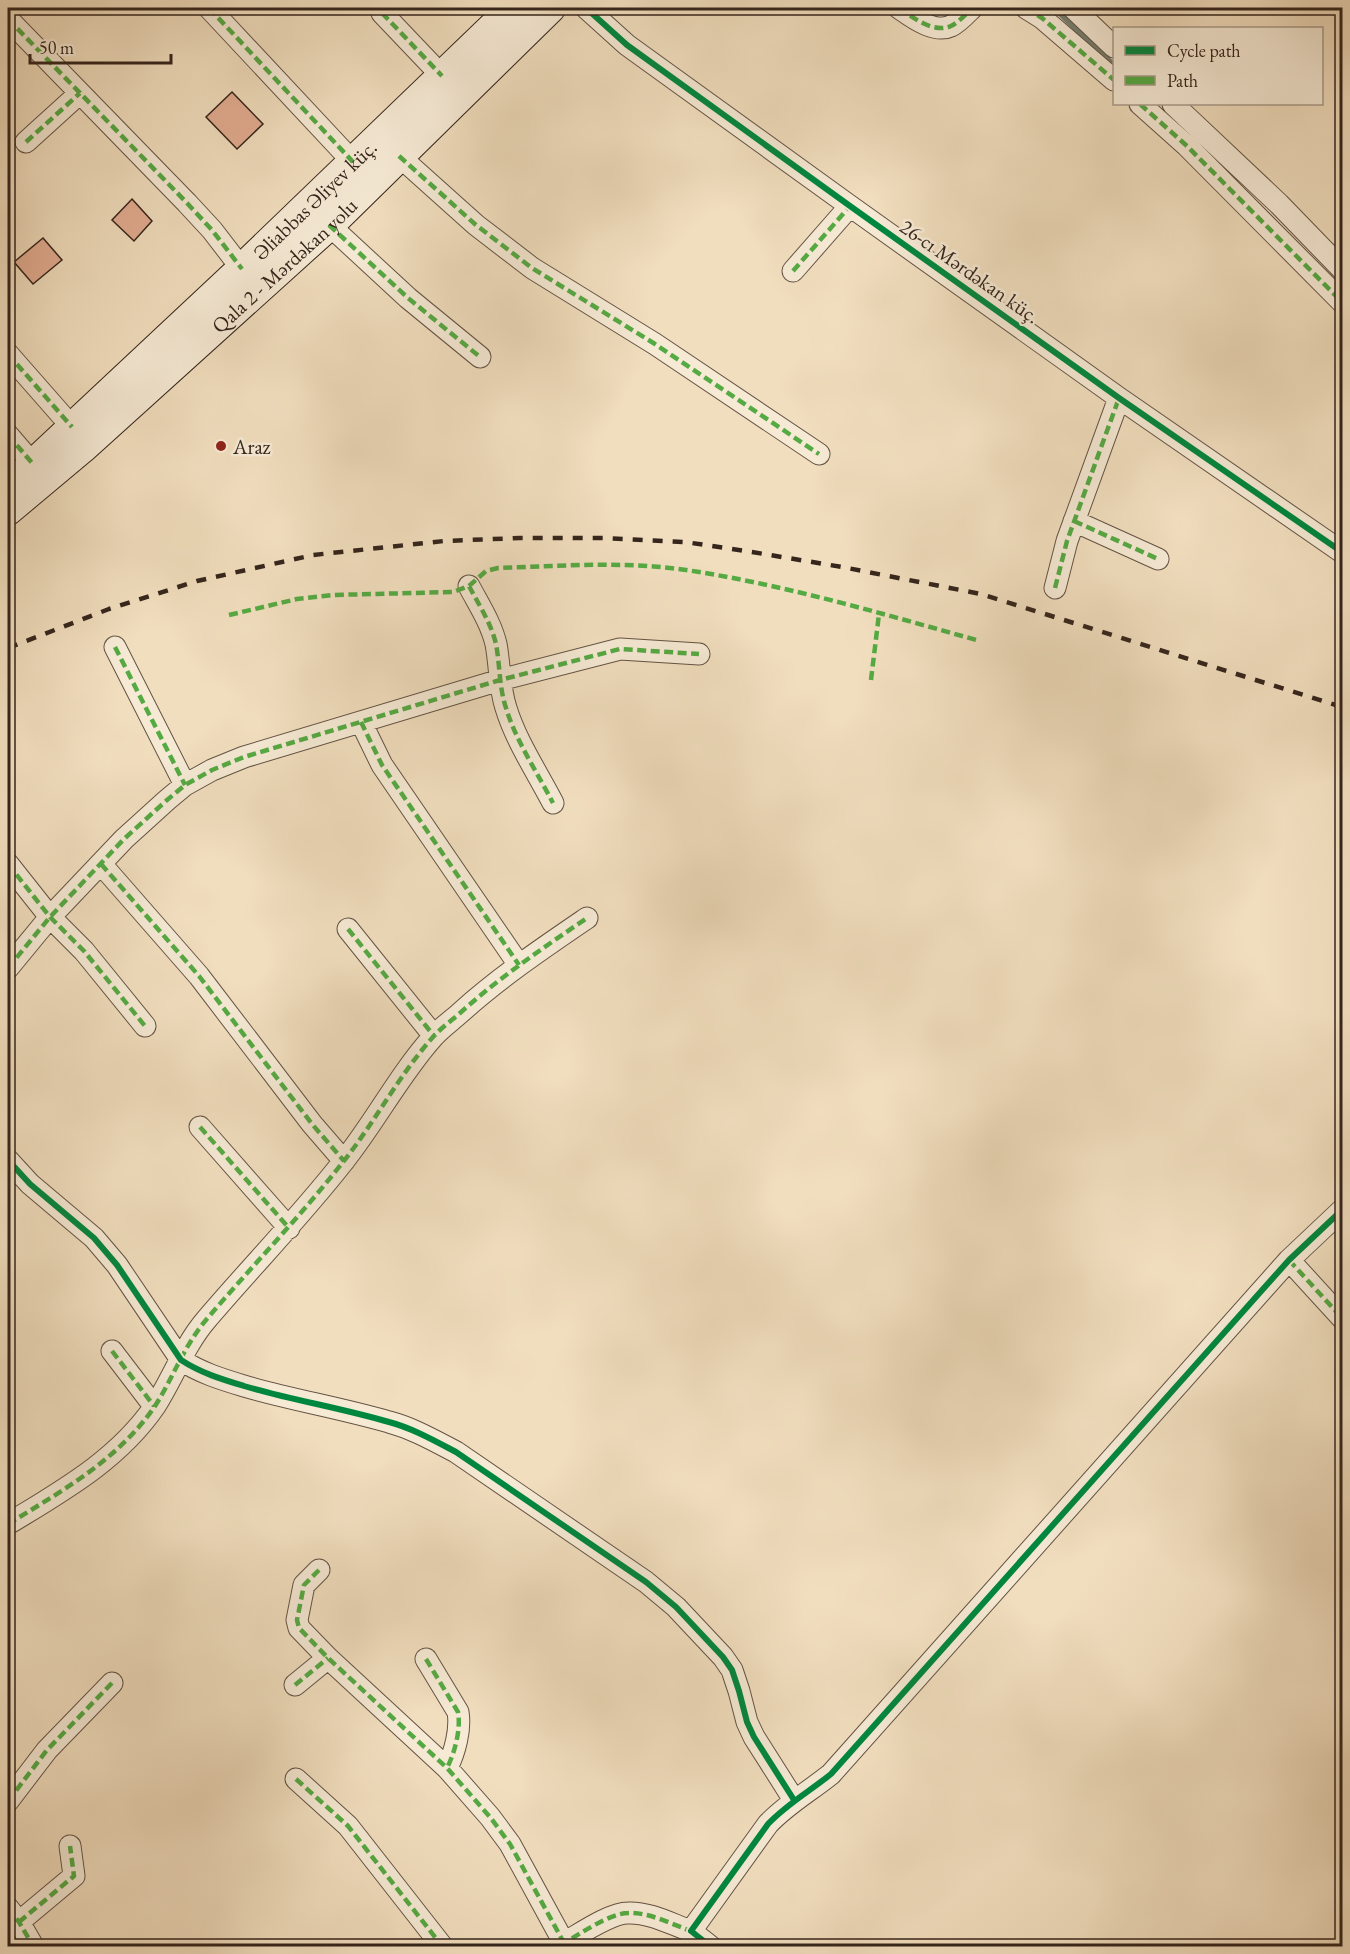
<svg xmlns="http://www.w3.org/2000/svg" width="1350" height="1954" font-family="'EB Garamond',serif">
	<rect width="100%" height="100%" fill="#f1debe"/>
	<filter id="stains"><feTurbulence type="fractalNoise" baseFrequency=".00333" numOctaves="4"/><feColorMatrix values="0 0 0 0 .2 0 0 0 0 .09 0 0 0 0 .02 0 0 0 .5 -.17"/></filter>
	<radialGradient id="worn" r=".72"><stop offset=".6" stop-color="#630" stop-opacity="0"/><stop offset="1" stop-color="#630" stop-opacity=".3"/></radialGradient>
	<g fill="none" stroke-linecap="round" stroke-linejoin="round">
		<!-- stream -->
		<path stroke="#738072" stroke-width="6" d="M1055 8 1114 66"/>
	</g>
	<!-- building -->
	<path fill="#e2ad92" stroke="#35251c" stroke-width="1.5" d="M232 92 263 124 237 149 206 117Z
		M132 199 152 221 134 241 112 220Z
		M43 238 62 260 33 284 14 262Z"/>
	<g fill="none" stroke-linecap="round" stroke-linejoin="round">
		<!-- street casing -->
		<g stroke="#645344" stroke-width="23">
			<path id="street" d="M209 8 353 162
				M586 8 627 45 850 206 1119 398 1342 552
				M899 8C912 17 934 34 951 26 959 22 966 14 972 8
				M1026 8 1042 18 1114 80
				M1073 8 1114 47
				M382 13 442 76
				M8 19 187 203 212 230 242 269
				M1140 104 1187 146 1342 302
				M1173 104 1279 204 1342 269
				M26 142 80 93
				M399 156 476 225 532 268 655 344 819 454
				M329 225 408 298 480 357
				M793 271 850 206
				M8 354 72 427
				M8 435 33 464
				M1074 521 1158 559
				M469 586C479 605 491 623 496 644 500 665 499 687 506 708 516 741 537 772 553 803
				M1055 588 1067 541 1119 398
				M115 647 185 785
				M361 722 382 765 519 965
				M8 864 50 917 84 951 145 1026
				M101 864 199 976 312 1124 344 1161
				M348 929 434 1036
				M8 968 50 917 124 839 167 800 185 785 212 770 244 757 500 680 620 649 699 654
				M200 1127 289 1228
				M8 1160 30 1184 94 1238 117 1265 181 1360C201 1373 221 1379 244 1386 292 1400 341 1408 389 1422 412 1428 435 1441 456 1452L646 1582 676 1607 723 1657 732 1670 739 1691 747 1722 754 1737 794 1800
				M1289 1260 1342 1318
				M112 1351 154 1406
				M8 1524C62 1491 118 1460 155 1406 173 1378 184 1346 206 1320 251 1267 300 1217 343 1162 375 1122 399 1075 433 1037 441 1028 451 1021 460 1013 500 977 543 948 587 918
				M319 1570 304 1585 297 1620 299 1628 328 1658 447 1768 490 1817 510 1844 564 1943
				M426 1659 458 1712C461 1729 455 1752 447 1768
				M295 1685 328 1658
				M296 1779 348 1826 442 1946
				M8 1801 47 1750 112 1683
				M8 1908 19 1922 33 1946
				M19 1922 74 1876 70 1846
				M561 1946 564 1943C580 1934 610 1913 628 1913 649 1912 671 1924 691 1931
				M710 1946 691 1931 768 1824C787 1804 810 1791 831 1774L1289 1260 1342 1210"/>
		</g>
		<!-- secondary casing -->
		<g stroke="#35251c" stroke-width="32">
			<g id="secondary">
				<path id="s1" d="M22 475 242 269 513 8"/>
				<path id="s2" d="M8 510 82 448 329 225 550 8"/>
			</g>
		</g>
		<!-- street -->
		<use href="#street" stroke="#f6ead5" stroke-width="21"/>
		<!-- secondary -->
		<use href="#secondary" stroke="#f6ead5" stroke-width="30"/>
		<!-- rail -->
		<path stroke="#35251c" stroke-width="4.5" stroke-dasharray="10 10" stroke-linecap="butt" d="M8 648 109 609 197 581 313 555 444 541 520 538H603L685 542 752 552 842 567 981 594 1342 707"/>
		<!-- quiet -->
		<path stroke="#54aa43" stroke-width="4.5" stroke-dasharray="9 4.5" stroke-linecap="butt" d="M209 8 353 162
			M899 8C912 17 934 34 951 26 959 22 966 14 972 8
			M1026 8 1042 18 1114 80
			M382 13 442 76
			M8 19 187 203 212 230 242 269
			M1140 104 1187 146 1342 302
			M26 142 80 93
			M399 156 476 225 532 268 655 344 819 454
			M329 225 408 298 480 357
			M793 271 850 206
			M8 354 72 427
			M8 435 33 464
			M1074 521 1158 559
			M469 586C479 605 491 623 496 644 500 665 499 687 506 708 516 741 537 772 553 803
			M1055 588 1067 541 1119 398
			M229 615 297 599 333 595 453 592 469 586 486 571 498 568C561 566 624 561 686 570 786 585 883 614 980 641
			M115 647 185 785
			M871 680 879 614
			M361 722 382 765 519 965
			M8 864 50 917 84 951 145 1026
			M101 864 199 976 312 1124 344 1161
			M348 929 434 1036
			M8 968 50 917 124 839 167 800 185 785 212 770 244 757 500 680 620 649 699 654
			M200 1127 289 1228
			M1289 1260 1342 1318
			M112 1351 154 1406
			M8 1524C62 1491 118 1460 155 1406 173 1378 184 1346 206 1320 251 1267 300 1217 343 1162 375 1122 399 1075 433 1037 441 1028 451 1021 460 1013 500 977 543 948 587 918
			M319 1570 304 1585 297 1620 299 1628 328 1658 447 1768 490 1817 510 1844 564 1943
			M426 1659 458 1712C461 1729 455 1752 447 1768
			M295 1685 328 1658
			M296 1779 348 1826 442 1946
			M8 1801 47 1750 112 1683
			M8 1908 19 1922 33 1946
			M19 1922 74 1876 70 1846
			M561 1946 564 1943C580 1934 610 1913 628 1913 649 1912 671 1924 691 1931"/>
		<!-- cycleway casing -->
		<g stroke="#f6ead5" stroke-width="10">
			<path id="cycleway" d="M586 8 627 45 850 206 1119 398 1342 552
				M8 1160 30 1184 94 1238 117 1265 181 1360C201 1373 221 1379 244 1386 292 1400 341 1408 389 1422 412 1428 435 1441 456 1452L646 1582 676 1607 723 1657 732 1670 739 1691 747 1722 754 1737 794 1800
				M710 1946 691 1931 768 1824C787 1804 810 1791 831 1774L1289 1260 1342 1210"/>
		</g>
		<!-- cycleway -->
		<use href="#cycleway" stroke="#00873e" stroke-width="6"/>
	</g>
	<!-- markers -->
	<circle fill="#8f2418" stroke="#f6ead5" stroke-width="2" cx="221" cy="446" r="6"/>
	<g text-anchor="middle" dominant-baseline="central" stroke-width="5" stroke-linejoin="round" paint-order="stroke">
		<!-- street labels -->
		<g font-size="21" fill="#35251c" stroke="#f6ead5">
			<text stroke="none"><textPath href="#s1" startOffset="402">Əliabbas Əliyev küç.</textPath></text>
			<text stroke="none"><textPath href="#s2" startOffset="369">Qala 2 - Mərdəkan yolu</textPath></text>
			<text transform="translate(970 271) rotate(35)">26-cı Mərdəkan küç.</text>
		</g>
		<!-- poi labels -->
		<g font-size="21" fill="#35251c" stroke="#f6ead5" text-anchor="start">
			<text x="233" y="446">Araz</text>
		</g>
	</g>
	<!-- margin -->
	<rect width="1350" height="1954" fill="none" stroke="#f1debe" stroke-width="30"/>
	<rect x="9" y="9" width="1332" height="1936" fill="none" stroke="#35251c" stroke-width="3"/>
	<rect x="15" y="15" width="1320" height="1924" fill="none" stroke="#35251c" stroke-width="1.5"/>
	<!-- legend -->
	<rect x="1113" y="27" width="210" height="78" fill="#f6ead5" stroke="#a99b8b" stroke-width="1.5"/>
	<rect x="1125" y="46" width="30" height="9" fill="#00873e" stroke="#a99b8b" stroke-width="1.5"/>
	<text x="1167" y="57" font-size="18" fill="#35251c">Cycle path</text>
	<rect x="1125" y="76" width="30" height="9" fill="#54aa43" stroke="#a99b8b" stroke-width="1.5"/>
	<text x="1167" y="87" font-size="18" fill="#35251c">Path</text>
	<!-- scale -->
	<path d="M30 54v9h141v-9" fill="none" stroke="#35251c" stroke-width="3"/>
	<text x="39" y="54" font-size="18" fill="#35251c" stroke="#f6ead5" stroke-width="4.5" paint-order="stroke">50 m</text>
	<rect width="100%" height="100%" filter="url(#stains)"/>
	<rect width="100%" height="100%" fill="url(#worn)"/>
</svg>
